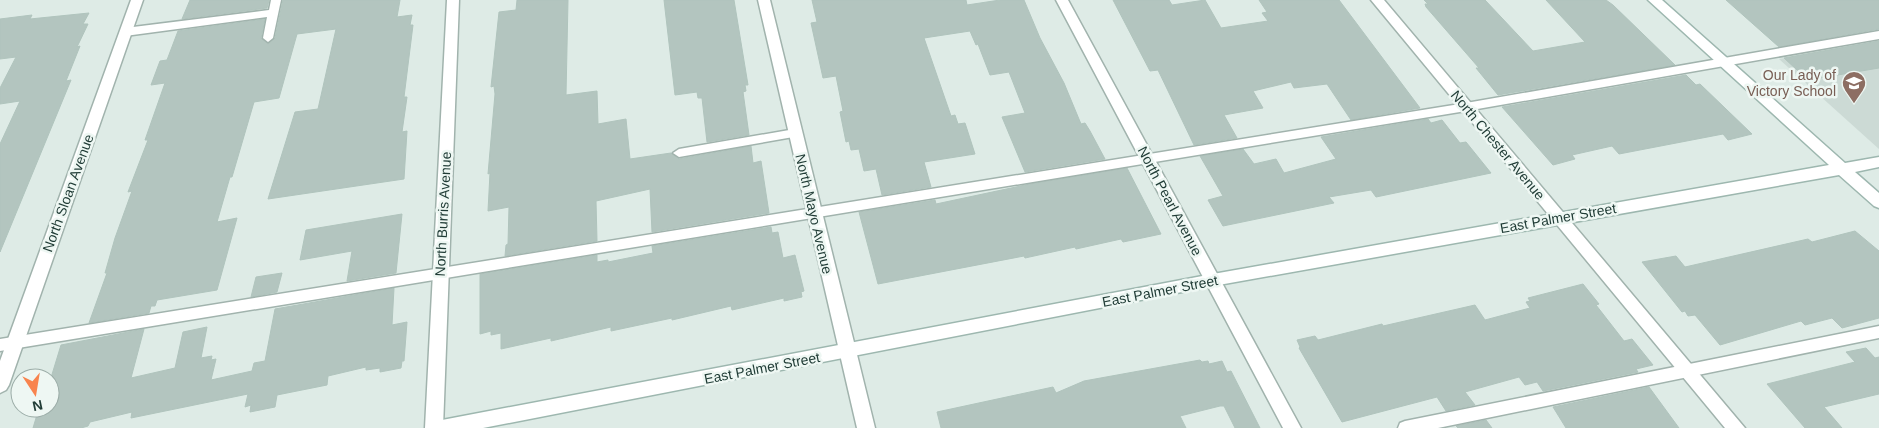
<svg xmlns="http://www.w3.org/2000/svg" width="1879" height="428" font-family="Helvetica,sans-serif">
	<rect width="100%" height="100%" fill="#deebe6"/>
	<!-- built -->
	<path fill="#ccdad5" d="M1879 41V149L1779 59Z"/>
	<!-- building -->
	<path fill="#b3c5bf" stroke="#b0c4bd" d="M190 0H269L267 8 182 19Z
		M283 0H400L397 17 412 15 410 25H413L404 97H407L402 132 407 131 404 179 268 199 295 112 318 109 336 29 297 34 279 98 254 102 232 177H230L217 222 237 218 217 290 157 300 155 306H151L149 313 89 323 107 273H105L115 238 132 191 128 192 148 140H145L165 83 151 85 160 61 167 60 178 31 265 19 261 38 268 44 275 38Z
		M517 0H568L566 95 597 91 598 124 626 119 630 159 671 153 679 159 751 146 753 163 761 161 769 213 652 232 650 189 596 201 597 241 505 256 506 245 508 244 509 207 488 211 490 173 488 174 495 94 494 86 491 87 499 12 516 10Z
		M664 0H734L748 85H745L746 91 743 92 749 135 707 142 702 98H698L697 92 675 95Z
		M812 0H966L967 5 1000 0H1024L1040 38 1064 83 1081 124 1085 123 1090 131 1105 159 1025 172 1002 117 1025 113 1009 72 990 75 978 44 976 45 970 31 924 38 951 116 955 115 958 124 965 123 975 154 924 162 931 187 882 195 876 169 864 171 859 149 851 150 849 141 846 142 840 112 843 111 836 76 823 78 811 23 817 22Z
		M1113 0H1169L1172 5 1205 0 1221 28 1268 21 1262 13 1267 12 1259 0H1339L1420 108 1351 120 1327 84 1294 88 1291 82 1253 91 1263 108 1224 115 1237 138 1194 145 1158 70 1150 71Z
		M1424 0H1485L1533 51 1585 42 1546 0H1606L1613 5 1675 65 1498 95 1476 68H1479L1426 7 1425 4H1428Z
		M1726 0H1879V29L1779 47Z
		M89 13 83 24H88L77 47 80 46 66 81 71 80 0 252V144L20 101 0 104V88L16 57 0 59V19L32 15 30 19Z
		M1879 41V68L1808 80 1784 58Z
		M1686 75 1696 85 1700 84 1752 134 1728 140 1723 134 1619 154 1612 146 1572 155 1575 159 1553 165 1502 107Z
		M1428 119 1431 123 1442 120 1460 143 1466 142 1491 173 1376 197 1371 190 1329 197 1334 203 1223 226 1208 200 1223 196 1200 156 1243 149 1254 164 1276 159 1284 173 1336 159 1321 137Z
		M1127 168 1161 234 1123 242 1121 239 1076 249 1075 247 1025 258 1024 256 878 284 859 212 935 200 936 204 1030 184Z
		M402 214 396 273 347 281 352 251 300 260 306 230Z
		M771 227 772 233 778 232 783 258 795 255 804 291 801 292 802 297 784 301V298L732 310 731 306 672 320V318L611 331V327L551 341V338L501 349V333L491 335V331L480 334V274L597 255V262L608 260V262L653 253 652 246Z
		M1855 231 1879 251V318L1842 328 1832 318 1805 325 1801 321 1720 345 1695 315 1688 316 1685 311 1682 312 1642 262 1676 256 1685 267 1808 239 1812 242Z
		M282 273 277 292 251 297 256 277Z
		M1583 284 1599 304 1596 305 1624 341 1632 339 1653 365 1636 369 1638 372 1543 391 1537 382 1525 385 1519 377 1465 392 1475 405 1446 411 1437 397 1342 422 1299 348 1300 347 1297 340 1315 336 1318 340 1382 324 1383 326 1475 305 1485 320 1530 308 1526 302 1530 301 1528 298Z
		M394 288 392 325 407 322 404 361H402L401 368 380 372V368L366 370V367L328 376 327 385 277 395 275 407 250 412 251 405 245 407 248 394 131 418 132 412 90 422 88 426 81 428H33L39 408H50V381L61 345 144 329 131 378 175 368 183 332 207 327 201 358 212 356 211 360 216 359 211 380 252 371 254 363 265 361 275 309Z
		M1866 348 1875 358 1879 357V394L1824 407 1842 428H1805L1767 384 1855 362 1846 352Z
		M1200 360 1202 362 1208 361 1209 364 1222 361 1227 372 1231 371 1260 428H1235L1224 406H1220L1180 416 1186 428H941L937 412 1053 387 1056 393 1084 381Z
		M1649 387 1679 428H1566L1553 407Z
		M1486 420 1492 428H1458L1456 426Z"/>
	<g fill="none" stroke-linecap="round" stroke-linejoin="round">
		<!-- service casing -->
		<g stroke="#a1b3ad" stroke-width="3">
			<path id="service" d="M271 0H281L273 38 268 42 263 38 267 17 125 36 120 32 125 28 269 10Z
				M1879 31V39L1466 111 0 351V339L1466 103Z
				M795 129 801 133 799 136 679 157 673 153 679 149Z
				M1879 326V338L1438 428H1398L1400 423 1405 421Z"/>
		</g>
		<!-- minor casing -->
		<g stroke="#a1b3ad" stroke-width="3">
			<path id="minor" d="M131 0H143L9 385 6 390 0 393V361Z
				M447 0H459L443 428H425Z
				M758 0H770L875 428H857Z
				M1056 0H1068L1301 428H1283Z
				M1371 0H1384L1745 428H1725Z"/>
		</g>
		<!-- secondary casing -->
		<g stroke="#9db7af" stroke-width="3">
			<path id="secondary" d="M1648 0H1662L1845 163 1879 157V167L1855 172 1879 193V208L1874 206 1839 175 1213 286 483 428H433L436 422 442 420 1213 274 1829 165Z"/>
		</g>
		<!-- service -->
		<use href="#service" fill="#fff" fill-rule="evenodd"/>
		<!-- minor -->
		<use href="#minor" fill="#fff" fill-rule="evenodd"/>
		<!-- secondary -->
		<use href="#secondary" fill="#fff" fill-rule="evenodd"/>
	</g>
	<!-- icons -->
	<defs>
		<g id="school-pin" transform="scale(1.25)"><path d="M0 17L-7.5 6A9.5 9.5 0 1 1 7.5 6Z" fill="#8d6e63" stroke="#eef7f3"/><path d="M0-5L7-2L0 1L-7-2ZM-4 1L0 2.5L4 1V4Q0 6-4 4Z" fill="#fff"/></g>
	</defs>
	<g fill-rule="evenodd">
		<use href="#school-pin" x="1854" y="83"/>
	</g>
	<g text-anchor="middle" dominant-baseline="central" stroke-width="5" stroke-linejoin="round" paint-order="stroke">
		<!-- education labels -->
		<g font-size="14" fill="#785e54" stroke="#eef7f3" text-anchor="end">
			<text x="1836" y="75">Our Lady of<tspan x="1836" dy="16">Victory School</tspan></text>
		</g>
		<!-- street labels -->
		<g font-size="14" fill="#1f3b35" stroke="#eef7f3">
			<text transform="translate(1498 145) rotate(50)">North Chester Avenue</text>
			<text transform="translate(68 193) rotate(-70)">North Sloan Avenue</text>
			<text transform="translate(1170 201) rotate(62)">North Pearl Avenue</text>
			<text transform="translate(443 214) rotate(-87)">North Burris Avenue</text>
			<text transform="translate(814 214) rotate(77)">North Mayo Avenue</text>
			<text transform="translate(1558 218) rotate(-10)">East Palmer Street</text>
			<text transform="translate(1160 291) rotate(-11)">East Palmer Street</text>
			<text transform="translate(762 368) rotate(-11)">East Palmer Street</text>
		</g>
	</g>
	<!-- north arrow -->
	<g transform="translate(35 393) rotate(168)"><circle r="24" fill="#eef7f3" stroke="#9baca7"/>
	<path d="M0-4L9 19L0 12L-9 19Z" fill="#f8844e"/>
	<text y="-8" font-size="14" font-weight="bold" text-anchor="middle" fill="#1f3b35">N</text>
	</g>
</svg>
